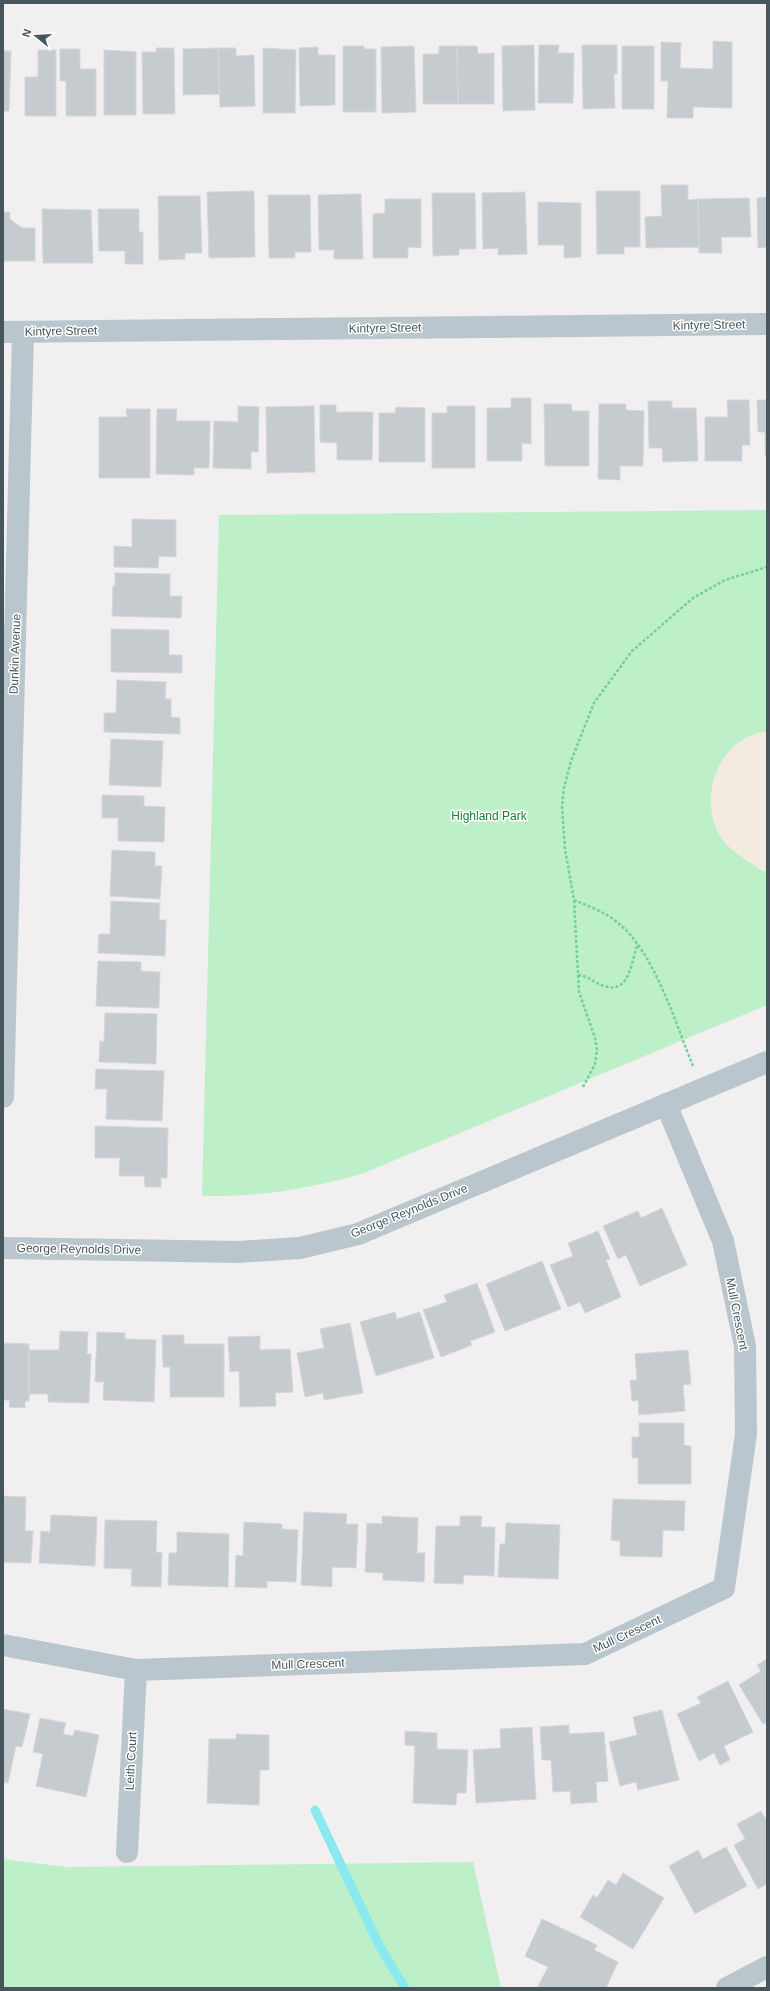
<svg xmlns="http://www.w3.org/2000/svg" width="770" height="1991" font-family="Arial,sans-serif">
	<rect width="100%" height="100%" fill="#f2eff0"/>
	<!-- green -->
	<path fill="#bdf0c9" d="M767 510V1005L364 1173C311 1189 258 1197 202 1196L219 515Z
		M3 1859 66 1867 473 1862 501 1988H3Z"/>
	<!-- sand -->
	<path fill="#f3eae0" d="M767 731V871H762C750 862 727 849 720 836 697 796 719 737 767 731Z"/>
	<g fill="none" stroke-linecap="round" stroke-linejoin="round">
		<!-- stream -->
		<path stroke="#89e9ef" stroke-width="9" d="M315 1810 380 1947 405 1988"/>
	</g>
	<!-- building -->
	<path fill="#c6cbcf" stroke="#d3d7db" d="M713 41 732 42V108L693 107V118H667L668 81H661V42L681 43 680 68 713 69Z
		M534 45 535 110 503 111 502 46Z
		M539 45H559L558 53H574L573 103H538Z
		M582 45H617V74H614L615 108 583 109Z
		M343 46H364V49H376V112H343Z
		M414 46 416 112 382 113 381 47Z
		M439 46H457L458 104H423V54H439Z
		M457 46H477L478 54 494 53V104H458Z
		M622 46H654V109H622Z
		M318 47V55H335V105L300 106 299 48Z
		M156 48H174L175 114H143L142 52H156Z
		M218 48H236V56L254 55 255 106 220 107Z
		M218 48 220 94 183 95V49Z
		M263 48 296 50 295 113H263Z
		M60 49H80V69H96V116H66V81H60Z
		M38 50H56V116H25V77H38Z
		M104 50 136 52V115H104Z
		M3 51H11L9 111H3Z
		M661 185H688V200L698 199 699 247 646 248 645 217 662 216Z
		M254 191 255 257 209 258 207 192Z
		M596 191H640V247H624V254H597Z
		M525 192 527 254 498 255V248L483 249 482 193Z
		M432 193H475L476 249H459V255L433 256Z
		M361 194 363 259H334V250H319L318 195Z
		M268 195H310L311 252H295V258H269Z
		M158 196H200L202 253H185V259L159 260Z
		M767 197V247L758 248 757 198Z
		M749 198 751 237H721L722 253H699L698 199Z
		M385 199H421V248L408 247V258H373V214L385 213Z
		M538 202 581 203V257L564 258V245H538Z
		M42 209 91 210 93 263H43Z
		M98 209H139V232H143V264H125V251H99Z
		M3 212H10V219L22 228H35V261H3Z
		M511 398H531V444L522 443V461H487V408H511Z
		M727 400H749L750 445H742V461H705V417H728Z
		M757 400H767V455H765V432H758Z
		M648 401H672V408H696L698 461 663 462 662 448H649Z
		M544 404H571L572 411H589V466H545Z
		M599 404H626V410L644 411 643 466H620V480L598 479Z
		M320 405H336V412H373L372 460H337V443L320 442Z
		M238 406 259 407 258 452H251V469L213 468 214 421 238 422Z
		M314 406 315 472 267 473 266 407Z
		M447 406H475V468H432V413H447Z
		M396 407 425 408V462H379V413H395Z
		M126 409H150V478H99V417H127Z
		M157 409H177L176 421H210L209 468H194V475L156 474Z
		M132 519 176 520V557L159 556 158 568 114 567V546L132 547Z
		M115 573 170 574V596H182L181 618 112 616 113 586H115Z
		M111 629 169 630V655H182V673L111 672Z
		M117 680 166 682 165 699H171V717L180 718V734L104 732V713H116Z
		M111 739 163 741 161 787 109 785Z
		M102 795 144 796V806L165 807 164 842 118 841V818H102Z
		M112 850 155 852V866H162L160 899 110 896Z
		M111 901 160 903 159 920H166L165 956 98 953 99 934H110Z
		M98 961 141 962V971L160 972 159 1008 96 1006Z
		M105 1013 157 1014 156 1064 99 1062 100 1041 104 1042Z
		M96 1069 164 1071 162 1121 106 1119 107 1089H95Z
		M95 1126 168 1128 167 1178H161V1187H145L144 1176H119L120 1158H95Z
		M662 1208 687 1265 640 1286 626 1255 618 1259 603 1226 638 1211 641 1218Z
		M598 1231 610 1259 606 1260 621 1297 585 1313 580 1302 568 1307 550 1265 573 1256 568 1243Z
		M542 1261 561 1309 505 1331 486 1284Z
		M477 1283 495 1332 470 1341 472 1345 441 1357 423 1310 447 1302 444 1295Z
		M395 1312 397 1319 420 1312 434 1358 376 1376 360 1322Z
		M350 1323 363 1393 324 1400 323 1393 305 1397 297 1353 324 1348 320 1329Z
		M60 1331 88 1332 87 1354H91L89 1403 48 1402V1394H29V1350H59Z
		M97 1332 125 1333V1339L156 1340 154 1402 103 1400 104 1382H95Z
		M162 1335H184V1344H224V1397H170V1367H163Z
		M260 1336V1350L290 1349 293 1392 275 1393 276 1406 240 1407 239 1371 230 1372 228 1337Z
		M3 1343 29 1344V1401H25V1408L9 1407 10 1400H3Z
		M688 1350 691 1384 683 1385 685 1411 639 1415 638 1400 632 1401 630 1380H637L635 1354Z
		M639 1423H684V1445L691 1446V1484H638V1458H632V1437H639Z
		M3 1496 26 1497 25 1531H33L31 1563 3 1562Z
		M613 1499 685 1501 684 1531 663 1530 662 1557 620 1556V1541L611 1540Z
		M304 1512 347 1514 346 1524H358L356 1568 332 1567V1587L301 1585Z
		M51 1515 97 1517 95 1566 39 1563 41 1531 50 1532Z
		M382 1516 418 1518 417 1553H425L424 1582 383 1580V1573L365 1572 367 1523 382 1524Z
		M460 1516H482L481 1527H495L494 1576 464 1575 463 1584 434 1583 436 1526H460Z
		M105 1520 157 1521 156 1552 162 1553 161 1587 131 1586 132 1569 104 1568Z
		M244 1522 282 1524V1529L298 1530 296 1582 267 1581V1588L235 1587 236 1555 243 1556Z
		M506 1523 560 1525 558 1579 498 1577 500 1544H505Z
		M177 1532 229 1534 228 1587 168 1585 169 1553H177Z
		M767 1659V1722L763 1724 739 1685 761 1671 757 1665Z
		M728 1681 753 1732 724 1746 730 1760 720 1765 714 1753 699 1761 677 1714 701 1703 697 1697Z
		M3 1709 30 1714 22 1747 16 1746 8 1783 3 1782Z
		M662 1710 679 1780 638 1790 636 1782 620 1786 609 1742 637 1735 633 1717Z
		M40 1718 66 1723 63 1734 73 1736 75 1730 99 1735 86 1797 36 1786 43 1754 33 1752Z
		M569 1725V1734L604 1732 608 1781 596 1782 597 1802 571 1804 570 1791 553 1792 551 1760H542L540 1727Z
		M532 1727 536 1799 476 1803 473 1750 501 1748 500 1729Z
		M405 1731 437 1733V1749L468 1750 466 1793H457L456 1805 413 1803 415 1746 405 1745Z
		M236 1734 269 1735V1770H260L259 1805 207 1803 209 1739H236Z
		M761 1811 767 1821V1884L758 1889 734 1845 745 1839 737 1824Z
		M726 1847 747 1886 695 1914 669 1866 698 1850 703 1859Z
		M623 1873 664 1898 633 1949 580 1917 593 1895 597 1898 608 1880 616 1885Z
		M542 1919 597 1945 594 1950 618 1962 606 1988H537L548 1967 525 1956Z"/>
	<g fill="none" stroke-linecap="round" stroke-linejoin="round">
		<!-- path -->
		<path stroke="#74d094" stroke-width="2.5" stroke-dasharray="3 2" stroke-linecap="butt" d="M574 900C588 906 605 912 617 922 654 951 675 1022 693 1066
			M578 975C589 976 594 983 604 986 631 995 631 959 638 944
			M583 1087 595 1064 597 1050 595 1038 579 992 574 900 565 849 562 807 564 788 571 761 594 703 632 651 693 598 725 580 767 567"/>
		<!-- street -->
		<path stroke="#bac6cd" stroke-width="22" d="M3 332 767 324
			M3 1097 23 332
			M3 1248 238 1252 300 1248 358 1234 767 1062
			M3 1645 136 1670 585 1654 724 1588 746 1434 745 1346 723 1241 666 1104
			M127 1852 136 1670
			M727 1988 767 1967"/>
	</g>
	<g text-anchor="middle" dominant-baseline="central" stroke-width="3" stroke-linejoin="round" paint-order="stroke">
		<!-- street labels -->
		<g font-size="12" fill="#47565d" stroke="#fff">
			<text transform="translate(709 325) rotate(-1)">Kintyre Street</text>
			<text transform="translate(385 328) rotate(-1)">Kintyre Street</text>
			<text transform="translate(61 331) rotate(-1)">Kintyre Street</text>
			<text transform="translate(15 654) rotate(-88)">Dunkin Avenue</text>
			<text transform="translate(409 1211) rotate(-22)">George Reynolds Drive</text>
			<text transform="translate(79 1249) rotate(1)">George Reynolds Drive</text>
			<text transform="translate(737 1314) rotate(79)">Mull Crescent</text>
			<text transform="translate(627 1634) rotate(-25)">Mull Crescent</text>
			<text transform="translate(308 1664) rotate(-2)">Mull Crescent</text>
			<text transform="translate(131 1761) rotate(-87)">Leith Court</text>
		</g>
		<!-- park labels -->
		<g font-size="12" fill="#14823a" stroke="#fff">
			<text x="489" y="816">Highland Park</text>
		</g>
	</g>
	<!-- border -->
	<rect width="770" height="1991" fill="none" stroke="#47565d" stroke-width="8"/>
	<!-- north arrow -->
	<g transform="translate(36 36) rotate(288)" stroke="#ffffff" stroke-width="3" paint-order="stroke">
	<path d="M0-3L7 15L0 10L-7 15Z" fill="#47565d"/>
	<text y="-6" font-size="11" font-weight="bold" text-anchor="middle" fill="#47565d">N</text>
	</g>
</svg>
